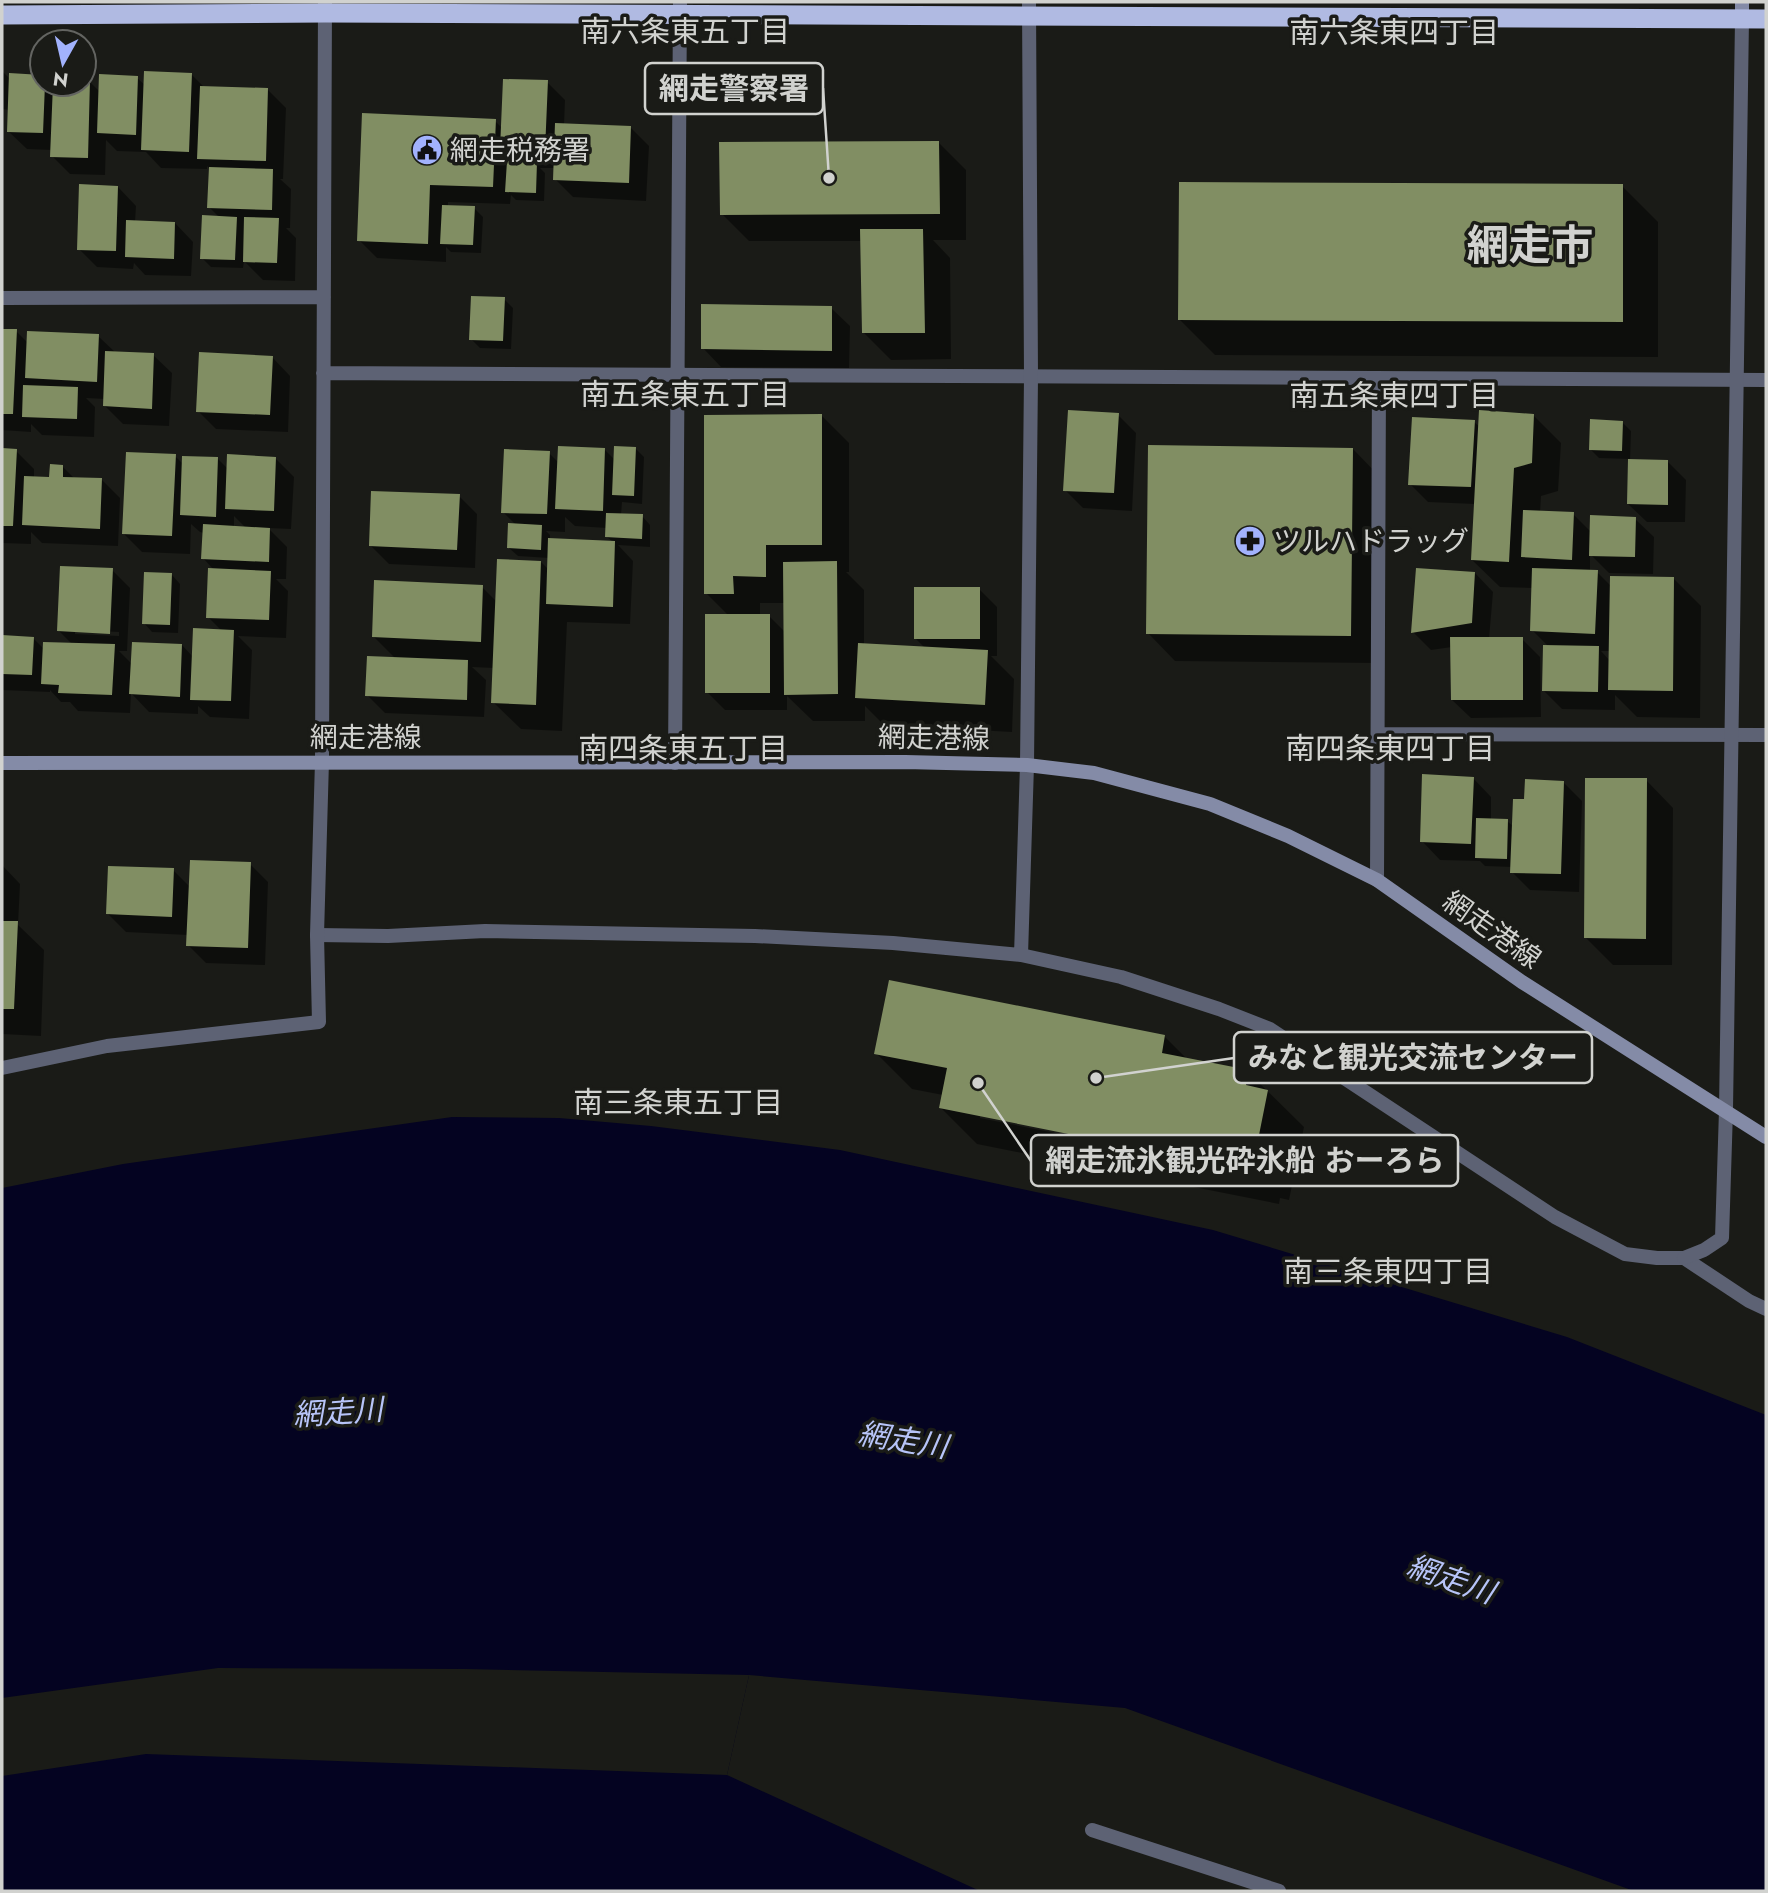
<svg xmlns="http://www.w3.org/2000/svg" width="1768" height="1893" font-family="Jost,'Noto Sans JP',sans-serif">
	<rect width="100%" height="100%" fill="#1a1b17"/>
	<!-- water -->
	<path fill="#040321" d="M452 1117 559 1118 651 1126 840 1150 1213 1230 1567 1337 1766 1415V1891H1634L1125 1708 749 1675 727 1775 980 1891H2V1188L123 1164Z"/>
	<!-- pier -->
	<path fill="#1a1b17" d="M218 1668 465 1669 749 1675 727 1775 146 1754 2 1776V1698Z"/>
	<!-- shadow -->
	<path fill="#0007" fill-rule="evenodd" d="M2 71 10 79 42 77V84H52L54 86V84H84V82H90L100 92 137 78 146 86 192 75 205 88 268 90 286 108 283 179H280L291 189 290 228H286L296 238 295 281 263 280 244 261 243 268 211 267 202 258 220 218 209 207 211 170 207 166V169L161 168 146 152 117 151 106 140 105 175 70 174 52 156V150L27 149 8 131 9 110 2 109Z
		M547 82 565 100 564 125 631 128 649 146 646 201 573 197 555 179V168H540L545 173 544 201 516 200 511 195 510 204 448 202V207L474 208 483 217 481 253 451 252 446 247V262L377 258 359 240 495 121 503 129Z
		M939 143 966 170V240H933L950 258 951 359 891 360 863 332 862 241H749L722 214Z
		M1622 186 1658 222V357L1215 355 1179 319Z
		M118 187 136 206 135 222 175 223 193 242 191 276 145 275 134 263 133 269 97 267 79 249Z
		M504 299 513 308 511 349 480 348 471 339Z
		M831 308 850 326 849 368 721 367 703 348Z
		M2 330 16 331 28 343 98 336 116 353 153 355 172 373 169 426 123 424 104 405 105 399 86 398 95 407 94 437 42 435 31 424V432L2 430Z
		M272 357 290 376 288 432 216 429 198 411Z
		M1118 415 1136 433 1132 511 1083 508 1065 490Z
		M822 416 849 443V572H846L864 590V645L926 649 915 638 979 589 997 607V656H991L1014 679 1012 732 884 725 865 706V721H813L787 696V710H725L707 692 729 616 706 593ZM760 603H785V632L769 616H760Z
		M1534 416 1561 443 1558 491 1541 496 1540 513 1573 514 1591 532 1635 519 1654 537 1653 574 1609 573 1590 554V572H1597L1611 586 1674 579 1701 606 1700 718 1637 717 1615 695V710L1562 709 1544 691 1549 647 1532 630 1533 588 1500 587 1472 560 1475 504 1428 502 1410 484 1474 422 1480 427ZM1601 651H1610V661Z
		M1622 422 1631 431 1630 461 1668 462 1686 480 1685 522H1647L1628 504 1629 459 1599 458 1591 450Z
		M635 448 644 457 642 504 622 502 621 515 642 516 650 525V547L618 545 633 561 630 624 567 622 562 731 521 729 493 702 494 668 472 667 486 680 484 717 385 713 367 695 396 659 374 637 482 587 497 602 541 562 549 570V558L518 556 509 548 516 525 503 512 549 453 559 463 605 450 615 460ZM565 517 575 526 607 528V537L613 542 550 540V535L546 531 565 532Z
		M1353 449 1380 477 1377 663 1175 661 1148 633Z
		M2 450 16 451 34 469V478H51L63 467 75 479 102 480 120 498 118 546 42 543 31 532V544L2 543Z
		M175 456 184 465 218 459 228 469 275 458 294 477 291 529 268 528 287 547 286 579H276L288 591 286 638 238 636 252 650 249 719 210 717 198 706V714L149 712 131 693 130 713 78 711 70 702H61L50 690V692L2 690V637L33 638 45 650 73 645 58 630 112 570 130 588 127 651H119L132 664 182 645 193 657 222 631 208 617 214 570 203 558 204 533 200 532 191 524 190 554 142 552 124 534ZM234 516 246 528H234ZM75 630 119 632V636L75 634Z
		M459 496 477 514 475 568 389 564 371 546Z
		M1475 573 1493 592 1489 639H1522L1540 657 1541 717 1471 718 1452 700V647L1431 650 1413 632Z
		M172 575 180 584 178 633 152 632 144 623Z
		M1473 778 1491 797V820L1507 821 1514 827 1526 801 1564 783 1582 801 1579 892 1530 890 1512 872V867L1485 866 1480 861 1440 860 1422 841Z
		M1646 780 1673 808 1672 965H1613L1585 937Z
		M250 864 268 882 265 965 206 963 188 945V935L126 932 108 914 173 870 190 887Z
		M2 865 20 884 18 925 44 950 41 1036 2 1034Z
		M1164 1036 1188 1060 1248 1072 1304 1127 1289 1200 1280 1198 1279 1204 977 1144 941 1108 943 1095 912 1089 876 1053ZM980 1115 1252 1169V1172L980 1118Z"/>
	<!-- building -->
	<path fill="#818e63" d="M144 71 192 73 189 152 141 150Z
		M9 73 42 75V84H45L43 133 7 132Z
		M99 74 138 76 136 135 97 133Z
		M503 79 548 80 545 151 500 149Z
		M84 80H90L88 158 50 157 53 84H84Z
		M200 86 268 88 266 161 197 159Z
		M362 113 496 119 493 187 430 185 428 244 357 241Z
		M555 123 631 126 629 183 553 180Z
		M939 141 940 214 720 215 719 142Z
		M507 161 537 162 536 193 505 192Z
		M209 167 273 169 272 210 207 208Z
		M1179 182 1623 184V322L1178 320Z
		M79 184 118 186 116 251 77 250Z
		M442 205 475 206 473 245 440 244Z
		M202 215 237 217 235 260 200 259Z
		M244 217 279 218 277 263 243 262Z
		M126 220 175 222 174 259 125 257Z
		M860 229H923L925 333H862Z
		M471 296 505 297 503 341 469 340Z
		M701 304 832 306V351L701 349Z
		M2 329H17L13 414H2Z
		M27 331 99 334 97 382 25 378Z
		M105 351 154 353 152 409 103 406Z
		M199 352 273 356 270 415 196 412Z
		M23 385 78 387 77 419 22 417Z
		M1068 410 1119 413 1114 493 1063 491Z
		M1479 410 1534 414 1532 463 1514 468 1509 562 1471 560Z
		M822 414V545H766V577L733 576 734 594H704V415Z
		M1412 417 1475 420 1471 487 1408 485Z
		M1590 419 1623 421 1622 451 1589 450Z
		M1148 445 1353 448 1351 636 1146 634Z
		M558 446 605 448 603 511 555 509Z
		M614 446 636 447 634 496 612 495Z
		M2 448 17 449 13 526H2Z
		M504 449 550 451 547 514 501 513Z
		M126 452 176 454 172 536 122 534Z
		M227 454 276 457 274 511 225 509Z
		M182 456 218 457 216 517 180 515Z
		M1628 459 1668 460V505L1627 504Z
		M50 464 63 465V477L102 478 100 529 22 525 24 476 49 477Z
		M371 491 460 494 457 550 369 546Z
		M1523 510 1574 512 1572 560 1521 557Z
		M606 513 643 514 642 539 605 537Z
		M1590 515 1636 517 1635 557 1589 556Z
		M508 523 542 525 541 550 507 548Z
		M203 524 270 528 269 562 201 559Z
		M548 538 615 541 613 607 546 604Z
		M497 559 541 561 536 705 491 703Z
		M837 561 838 694 784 695 783 562Z
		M60 566 113 568 110 634 57 631Z
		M208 568 271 571 269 620 206 618Z
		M1416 568 1475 572 1472 623 1411 633Z
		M1532 568 1598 570 1595 634 1530 631Z
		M144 572 172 573 170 625 142 624Z
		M1610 576 1674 577 1673 691 1608 690Z
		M374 580 483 585 481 642 372 637Z
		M914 587H980V639H914Z
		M705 614H770V693H705Z
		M193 628 234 630 231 701 190 700Z
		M2 635 34 637 32 675 2 674Z
		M1450 637H1523V700H1451Z
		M43 642 115 644 112 695 58 693 59 685 41 684Z
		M132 642 182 644 180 697 129 694Z
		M858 643 988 650 985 705 855 698Z
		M1543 645 1599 646 1598 692 1542 691Z
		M367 656 468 660 467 700 365 696Z
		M1422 774 1474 777 1471 844 1420 842Z
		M1585 778H1647L1646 939 1584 938Z
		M1525 779 1564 781 1561 874 1510 873 1513 799H1524Z
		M1476 818 1508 819 1507 859 1475 858Z
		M190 860 251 862 248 948 186 946Z
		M108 866 174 868 172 917 106 914Z
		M2 921H18L14 1009H2Z
		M889 980 1165 1035 1162 1053 1249 1070 1246 1085 1268 1090 1253 1165 1244 1163 1243 1169 939 1108 947 1068 874 1054Z"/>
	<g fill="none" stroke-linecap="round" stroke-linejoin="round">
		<!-- service -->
		<path stroke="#5d6274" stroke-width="14" d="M317 935 388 936 485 931 755 936 893 943 1021 955 1121 977 1219 1009 1270 1029 1555 1217 1625 1254 1657 1258H1684L1749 1301 1766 1309
			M1021 955 1027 765"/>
		<!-- minor -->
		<path stroke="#5d6274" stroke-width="14" d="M2 298 324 297
			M323 373 1766 380
			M1378 734 1766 735
			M675 763 680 2
			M1377 880 1379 378
			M2 1068 107 1046 319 1022 317 935 322 761 325 2
			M1684 1258 1704 1250 1722 1238 1726 1110
			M1092 1830 1279 1891"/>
		<!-- tertiary -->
		<path stroke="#5d6274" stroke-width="14" d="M1027 765 1031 376 1029 2
			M1726 1110 1742 19"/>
		<!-- secondary -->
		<path stroke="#848ba7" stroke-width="14" d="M1742 2V19
			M2 763 905 762 1027 765 1094 773 1210 804 1288 836 1377 880 1522 982 1766 1137"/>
		<!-- trunk -->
		<path stroke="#b0bae2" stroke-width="19" d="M2 15 325 13 1766 19"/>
	</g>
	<!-- icons -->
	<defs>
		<g id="civic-disc" transform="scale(1.575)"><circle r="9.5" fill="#a2b2fd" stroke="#1a1b17"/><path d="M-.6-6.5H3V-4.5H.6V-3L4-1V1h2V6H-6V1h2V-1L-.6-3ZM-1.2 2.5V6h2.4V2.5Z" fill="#111"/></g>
		<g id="pharmacy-disc" transform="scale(1.575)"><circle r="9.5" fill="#a2b2fd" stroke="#1a1b17"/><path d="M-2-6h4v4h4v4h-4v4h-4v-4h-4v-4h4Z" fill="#111"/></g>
	</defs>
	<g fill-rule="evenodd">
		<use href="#civic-disc" x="427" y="150"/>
		<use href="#pharmacy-disc" x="1250" y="541"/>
	</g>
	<g text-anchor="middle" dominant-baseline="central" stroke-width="7" stroke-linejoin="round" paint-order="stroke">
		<!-- poi labels -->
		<g font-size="28" fill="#d1d2cf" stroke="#1a1b17" text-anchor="start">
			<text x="450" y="150">網走税務署</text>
			<text x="1273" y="541">ツルハドラッグ</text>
		</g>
		<!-- street labels -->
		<g font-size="28" fill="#d1d2cf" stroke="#1a1b17">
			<text x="366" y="737">網走港線</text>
			<text transform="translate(934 738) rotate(1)">網走港線</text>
			<text transform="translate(1492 930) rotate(35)">網走港線</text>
		</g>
		<!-- neighbourhood labels -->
		<g font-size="30" fill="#d1d2cf" stroke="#1a1b17">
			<text x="685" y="31">南六条東五丁目</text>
			<text x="1394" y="32">南六条東四丁目</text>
			<text x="685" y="394">南五条東五丁目</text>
			<text x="1394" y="395">南五条東四丁目</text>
			<text x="683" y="748">南四条東五丁目</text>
			<text x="1390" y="748">南四条東四丁目</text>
			<text x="678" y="1102">南三条東五丁目</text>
			<text x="1388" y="1271">南三条東四丁目</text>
		</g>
		<!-- water labels -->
		<g font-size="30" font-style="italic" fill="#b7c4f8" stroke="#1a1b17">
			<text transform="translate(338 1412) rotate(-4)">網走川</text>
			<text transform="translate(903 1440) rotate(9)">網走川</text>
			<text transform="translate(1451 1579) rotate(19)">網走川</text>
		</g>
		<!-- town labels -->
		<g font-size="42" font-weight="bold" fill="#d1d2cf" stroke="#1a1b17">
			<text x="1530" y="245">網走市</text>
		</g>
	</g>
	<!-- callouts -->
	<path fill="none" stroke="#d1d2cf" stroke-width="2.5" d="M829 178L823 88M1096 1078L1234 1058M978 1083L1031 1161"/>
	<g fill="#d1d2cf" stroke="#1a1b17" stroke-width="2.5">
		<circle cx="829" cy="178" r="7"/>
		<circle cx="1096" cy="1078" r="7"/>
		<circle cx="978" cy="1083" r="7"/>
	</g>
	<g fill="#1a1b17" stroke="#d1d2cf" stroke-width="2.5">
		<rect x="645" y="63" width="178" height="51" rx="7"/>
		<rect x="1234" y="1032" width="358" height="51" rx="7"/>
		<rect x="1031" y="1135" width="427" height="51" rx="7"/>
	</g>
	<g font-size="30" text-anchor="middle" font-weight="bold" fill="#d1d2cf">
		<text x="734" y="99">網走警察署</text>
		<text x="1413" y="1068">みなと観光交流センター</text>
		<text x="1245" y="1171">網走流氷観光砕氷船 おーろら</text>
	</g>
	<!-- border -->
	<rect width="1768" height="1893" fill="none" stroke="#d1d2cf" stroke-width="7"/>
	<!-- north arrow -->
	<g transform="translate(63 63) rotate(188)"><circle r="33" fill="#1a1b17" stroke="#636461" stroke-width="2"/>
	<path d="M0-5L12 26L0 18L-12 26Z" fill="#a2b2fd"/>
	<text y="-10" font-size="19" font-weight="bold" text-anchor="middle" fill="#d1d2cf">N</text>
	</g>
</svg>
